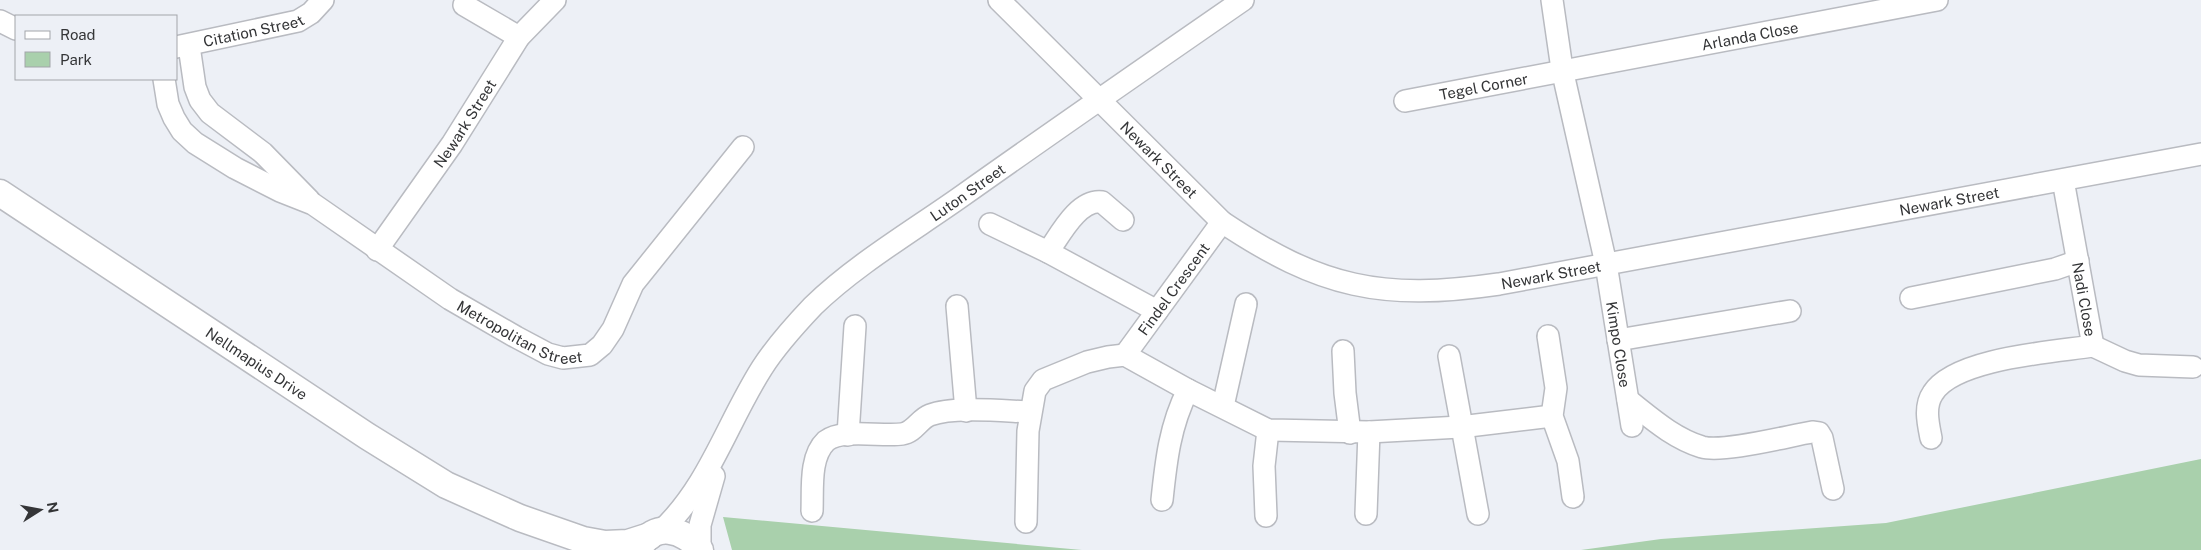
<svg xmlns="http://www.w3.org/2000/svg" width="2201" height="550" font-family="'Public Sans',sans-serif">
	<rect width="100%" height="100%" fill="#edf0f6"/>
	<!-- green -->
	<path fill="#a9d0ac" d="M2201 459V550H1581L1661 539 1886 523Z
		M723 517 1082 550H732Z"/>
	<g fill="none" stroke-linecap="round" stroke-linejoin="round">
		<!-- minor casing -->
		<g stroke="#b9bbc1" stroke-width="24">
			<g id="minor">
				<path id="s1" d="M999 0 1222 222C1321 288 1382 301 1499 284L2201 154"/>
				<path id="s2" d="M1552 0 1562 69 1606 264 1632 426"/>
				<path d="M464 5 519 37"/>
				<path d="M0 21 16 29"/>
				<path d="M189 46 195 87 200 100 210 113 263 153 309 200"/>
				<path id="s3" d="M176 47 298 21 311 13 323 0"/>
				<path id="s4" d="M164 79 168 104 174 118 182 131 195 143 235 168 280 191 313 204 450 299 516 337 548 354 563 358 590 355 602 345 613 329 633 284 743 147"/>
				<path id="s5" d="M1405 101 1937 0"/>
				<path id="s6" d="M2063 180 2093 346"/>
				<path d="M990 224 1048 252 1157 311"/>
				<path id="s7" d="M377 250 452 144 519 37 555 0"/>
				<path d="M1048 252C1060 235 1078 199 1102 202L1123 220"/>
				<path d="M1911 298 2055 269 2078 261"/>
				<path d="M957 306 966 411"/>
				<path d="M1548 336 1556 388 1552 416 1568 461 1573 497"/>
				<path d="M1618 340 1790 311"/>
				<path d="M2093 346 2125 361 2139 365 2193 367"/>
				<path d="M1343 351 1345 393 1350 433"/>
				<path id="s8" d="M1125 355 1222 222"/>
				<path d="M1449 356 1478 514"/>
				<path d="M1628 400C1651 418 1673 438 1702 447 1723 453 1788 436 1812 432L1819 433 1822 438 1833 489"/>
				<path d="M1223 406 1246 304"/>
				<path d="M848 435 855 326"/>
				<path d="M1931 438C1928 423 1924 406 1933 393 1955 358 2054 352 2093 346"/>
				<path d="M1162 500C1166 461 1170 425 1188 390"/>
				<path d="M812 511C813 490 809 457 826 441 842 428 882 437 902 434 915 432 919 419 930 415 954 406 1003 411 1030 412"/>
				<path d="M1366 514 1369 432"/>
				<path d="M1266 516 1264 466 1268 430"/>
				<path d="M1026 522 1028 431 1035 391 1043 380 1087 362 1108 357 1125 355 1188 390 1268 430 1369 432 1460 427 1552 416"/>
				<path id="s9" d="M661 531C709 486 727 423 762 368 776 346 795 325 813 306 855 265 914 230 962 196 1055 130 1149 65 1243 0"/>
				<path d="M700 550V525L714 476"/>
			</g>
		</g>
		<!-- major casing -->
		<g stroke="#b9bbc1" stroke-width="29">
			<g id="major">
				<path id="s10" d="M0 193 367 436 446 485 520 518 583 540 605 544 628 543 650 536"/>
				<path d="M639 549C653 520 685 529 700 550"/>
			</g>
		</g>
		<!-- minor -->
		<use href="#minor" stroke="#fff" stroke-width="21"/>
		<!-- major -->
		<use href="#major" stroke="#fff" stroke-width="26"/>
	</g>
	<g text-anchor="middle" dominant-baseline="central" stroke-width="4" stroke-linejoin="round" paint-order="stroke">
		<!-- street labels -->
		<g font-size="15" fill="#343537" stroke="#edf0f6">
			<text stroke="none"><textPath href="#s3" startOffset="79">Citation Street</textPath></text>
			<text stroke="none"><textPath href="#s5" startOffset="351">Arlanda Close</textPath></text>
			<text stroke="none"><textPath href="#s5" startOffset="80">Tegel Corner</textPath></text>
			<text stroke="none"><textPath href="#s7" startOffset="154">Newark Street</textPath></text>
			<text stroke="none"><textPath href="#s1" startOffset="226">Newark Street</textPath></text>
			<text stroke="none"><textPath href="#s9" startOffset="465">Luton Street</textPath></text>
			<text stroke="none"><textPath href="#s1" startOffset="1065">Newark Street</textPath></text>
			<text stroke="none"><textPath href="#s1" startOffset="660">Newark Street</textPath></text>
			<text stroke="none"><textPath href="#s8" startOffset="82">Findel Crescent</textPath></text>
			<text stroke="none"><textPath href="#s6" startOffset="121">Nadi Close</textPath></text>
			<text stroke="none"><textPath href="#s4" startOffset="452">Metropolitan Street</textPath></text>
			<text stroke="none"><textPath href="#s2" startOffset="351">Kimpo Close</textPath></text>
			<text stroke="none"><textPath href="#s10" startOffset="308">Nellmapius Drive</textPath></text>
		</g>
	</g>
	<!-- legend -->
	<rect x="15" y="15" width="162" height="65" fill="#edf0f6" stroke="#a3a5aa"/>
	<rect x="25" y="31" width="25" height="8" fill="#ffffff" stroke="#a3a5aa"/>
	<text x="60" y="40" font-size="15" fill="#343537">Road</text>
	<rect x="25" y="52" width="25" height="15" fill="#a9d0ac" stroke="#a3a5aa"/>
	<text x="60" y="65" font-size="15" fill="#343537">Park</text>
	<!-- north arrow -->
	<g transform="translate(40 510) rotate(79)" stroke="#edf0f6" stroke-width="4" paint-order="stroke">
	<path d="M0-4L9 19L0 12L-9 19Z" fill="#343537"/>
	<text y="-8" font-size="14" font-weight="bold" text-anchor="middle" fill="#343537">N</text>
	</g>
</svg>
